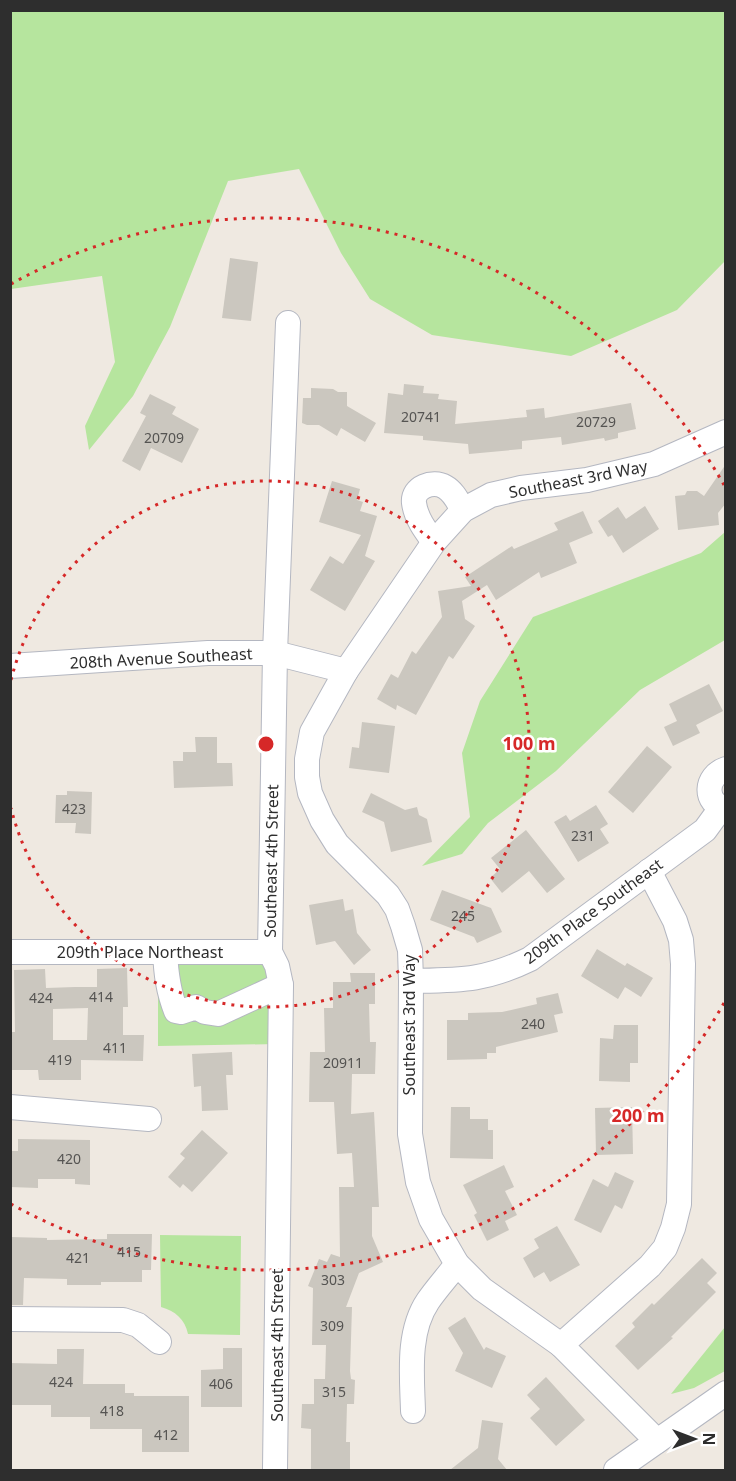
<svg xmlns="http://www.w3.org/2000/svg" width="736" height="1481" viewBox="0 0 736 1481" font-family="'Noto Sans',sans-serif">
  <rect width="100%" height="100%" fill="#efe9e1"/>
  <g fill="#b6e59e">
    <polygon points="10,11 725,11 725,261 677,310 571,356 432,335 370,299 341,253 299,169 228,181 170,327 133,396 89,450 85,426 115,362 102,276 11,289"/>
    <polygon points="725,532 725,640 640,690 556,771 488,823 462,854 422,866 470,817 462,753 480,701 533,617 701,553"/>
    <polygon points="264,958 272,970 277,1044 158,1046 158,964 245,963"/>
    <path d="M160 1235 241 1236 240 1335 188 1334C185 1319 175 1311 161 1307Z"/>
    <polygon points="725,1327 725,1371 694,1388 671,1394"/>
  </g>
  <g fill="#cbc7bf" fill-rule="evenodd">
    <polygon points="230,258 258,262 251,321 222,318"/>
    <polygon points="404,384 424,386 423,393 439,394 438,399 457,401 455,424 527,417 526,410 544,408 545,418 631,403 636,429 618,433 618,438 605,441 604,438 562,445 561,437 522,441 522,449 469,454 468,444 423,440 423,436 384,433 388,393 403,395"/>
    <polygon points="311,388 333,389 338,392 347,392 347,406 376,423 365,442 341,428 337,436 319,425 307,425 302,423 303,398 311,398"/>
    <polygon points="150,394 176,407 172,414 199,429 182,463 151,448 140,471 122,461 146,416 140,413"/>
    <polygon points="726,464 726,503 718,513 719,525 678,530 675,496 685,495 687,491 697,491 704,496"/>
    <polygon points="332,481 360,489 357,500 363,502 360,511 377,516 365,556 375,561 345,611 310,590 330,556 343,564 361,535 319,522"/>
    <polygon points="645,506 659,529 623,553 612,535 608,537 598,521 618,507 626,519"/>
    <polygon points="583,511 593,533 569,543 577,563 541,578 539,572 496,600 487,585 462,601 465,619 475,626 453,659 449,656 416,715 397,705 396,710 377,699 391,674 398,678 412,651 416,654 442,617 438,591 471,586 465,577 512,546 514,549 558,530 554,523"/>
    <polygon points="709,684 723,711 696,725 700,733 673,746 664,727 677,721 669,704"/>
    <polygon points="362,722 395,726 389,773 349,768 352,747 359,748"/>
    <polygon points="195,737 217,737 217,763 232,763 233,786 174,788 173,761 183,761 183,752 196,752"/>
    <polygon points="647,746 672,767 633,813 608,792"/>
    <polygon points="67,791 92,792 91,834 75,833 76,823 55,823 56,795 67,795"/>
    <polygon points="371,793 405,810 417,807 419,815 427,819 432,842 391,852 384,822 362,812"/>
    <polygon points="596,805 608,824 600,829 609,843 578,862 554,822 566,815 570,821"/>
    <polygon points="526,830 565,879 547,893 529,871 502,893 490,878 500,869 491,858"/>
    <polygon points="442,890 491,908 502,932 477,943 474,937 430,920"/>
    <polygon points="343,899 345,911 353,909 357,933 371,950 354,965 335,941 316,945 309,905"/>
    <polygon points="597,949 625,966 627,963 653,978 641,997 625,987 618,999 581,976"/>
    <path d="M127 968 128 1007H123V1035H144L143 1061 81 1060V1080H39L38 1070H10V1032H15L14 970 45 969 46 988 75 987H97V969ZM88 1008 87 1040H53V1009Z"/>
    <polygon points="350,973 375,973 375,1004 369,1004 370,1042 376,1042 375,1074 352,1074 351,1114 374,1112 379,1207 372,1207 372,1236 383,1262 359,1273 346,1307 352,1307 350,1371 351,1379 355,1380 354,1404 347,1404 346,1442 350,1442 350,1470 311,1470 311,1429 301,1428 302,1404 314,1404 314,1379 325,1379 326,1345 312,1345 313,1288 308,1286 319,1259 327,1262 331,1254 340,1257 339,1187 354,1187 352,1153 337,1154 334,1102 309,1102 310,1052 325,1052 324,1008 333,1008 333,982 351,982"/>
    <polygon points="558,993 563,1013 554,1015 558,1032 496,1047 496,1053 487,1053 487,1059 447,1060 447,1020 468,1020 468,1013 502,1012 537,1004 536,998"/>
    <polygon points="614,1025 638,1025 638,1063 630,1063 630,1082 599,1081 600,1038 613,1039"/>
    <polygon points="232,1052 233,1075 226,1075 228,1110 202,1111 201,1086 194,1087 192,1054"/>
    <polygon points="451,1107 470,1107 470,1119 488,1119 488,1130 493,1130 493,1159 450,1158"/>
    <polygon points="632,1107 633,1154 596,1155 595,1108"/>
    <polygon points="202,1130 228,1153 192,1192 183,1184 180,1188 168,1177 185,1158 180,1154"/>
    <polygon points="18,1139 90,1140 90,1185 75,1184 75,1179 38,1179 38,1188 10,1187 10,1151 18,1151"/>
    <polygon points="504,1165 514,1187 505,1191 517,1215 505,1221 509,1230 487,1241 474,1215 477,1213 463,1185"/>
    <polygon points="615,1172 634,1181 622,1209 615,1205 601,1233 574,1220 593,1179 608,1187"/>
    <polygon points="557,1226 580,1265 550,1282 544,1272 534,1278 523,1258 539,1248 534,1239"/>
    <polygon points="107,1234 152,1234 151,1270 142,1270 142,1282 101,1282 101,1285 67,1285 67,1279 24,1278 23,1305 10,1305 10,1237 47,1238 47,1240 107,1239"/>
    <polygon points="702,1258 717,1273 707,1283 716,1292 671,1337 673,1338 638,1370 615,1346 635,1327 632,1323 652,1303 654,1305"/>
    <polygon points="465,1317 484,1350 486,1347 506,1356 492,1388 455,1371 463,1353 448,1328"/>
    <polygon points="223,1348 242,1348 242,1407 201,1407 201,1370 223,1369"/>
    <polygon points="57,1349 84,1349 83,1384 125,1384 125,1393 134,1393 134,1396 189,1396 189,1452 142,1452 142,1429 90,1429 90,1417 51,1417 51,1405 10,1405 10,1363 57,1364"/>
    <polygon points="546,1377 585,1420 556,1446 530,1418 540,1409 527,1395"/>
    <polygon points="482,1420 503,1423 498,1459 507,1470 450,1470 478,1448"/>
  </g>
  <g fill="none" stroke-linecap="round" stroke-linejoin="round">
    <g stroke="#b4b7c1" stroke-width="26">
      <g id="minor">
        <path d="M434 542C425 530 416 518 414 503 412 487 433 480 445 487 454 492 458 502 463 510"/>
        <polyline points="10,666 208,653 275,653 346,671"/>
        <path d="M726 769C705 776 703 803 726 809"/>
        <polyline points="10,952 270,952"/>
        <path d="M165 952C166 973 168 991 176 1011L181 1012 196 1007 205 1012 218 1014 281 985"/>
        <path d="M411 981C460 980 485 981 530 959L705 830 721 808"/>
        <polyline points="10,1107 149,1119"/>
        <polyline points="10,1319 123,1320 138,1325 159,1342"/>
        <polyline points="561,1345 650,1266 665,1248 673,1228 679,1204 683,964 681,940 675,921 649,871"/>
        <path d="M413 1411C412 1375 407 1332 428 1301 437 1288 448 1276 457 1264"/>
        <polyline points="657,1441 561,1345 482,1289 457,1264 431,1219 418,1182 410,1134 411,981 410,950 403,926 397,909 388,895 337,844 322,820 310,793 307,777 307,759 312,732 346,671 434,542 463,510 491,495 521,488 587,480 654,464 726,432"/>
        <polyline points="275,1470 281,985 277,966 270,952 275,653 288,323"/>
        <polyline points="616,1470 726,1393"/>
      </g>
    </g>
    <use href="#minor" stroke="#fff" stroke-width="24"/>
  </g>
  <g fill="none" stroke="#d62828" stroke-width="3" stroke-dasharray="3 6">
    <path d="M11 680A263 263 0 1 1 11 808"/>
    <path d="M724 1003A526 526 0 0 1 11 1204M11 284A526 526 0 0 1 724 485"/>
  </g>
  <g text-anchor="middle" stroke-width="5" stroke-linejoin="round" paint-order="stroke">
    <g font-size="14" fill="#555452">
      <text x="421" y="422">20741</text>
      <text x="596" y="427">20729</text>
      <text x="164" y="443">20709</text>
      <text x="74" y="814">423</text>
      <text x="583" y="841">231</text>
      <text x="463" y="921">245</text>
      <text x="101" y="1002">414</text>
      <text x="41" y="1003">424</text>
      <text x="533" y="1029">240</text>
      <text x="115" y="1053">411</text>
      <text x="60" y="1065">419</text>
      <text x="343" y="1068">20911</text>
      <text x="69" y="1164">420</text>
      <text x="129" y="1257">415</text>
      <text x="78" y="1263">421</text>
      <text x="333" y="1285">303</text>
      <text x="332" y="1331">309</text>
      <text x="61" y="1387">424</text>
      <text x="221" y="1389">406</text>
      <text x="334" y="1397">315</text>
      <text x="112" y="1416">418</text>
      <text x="166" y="1440">412</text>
    </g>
    <g font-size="16" fill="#2e2e2e" stroke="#fff">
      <text transform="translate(578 479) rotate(-11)" y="6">Southeast 3rd Way</text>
      <text transform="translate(161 658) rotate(-3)" y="6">208th Avenue Southeast</text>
      <text transform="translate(271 861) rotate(-89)" y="6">Southeast 4th Street</text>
      <text transform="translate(593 911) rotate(-36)" y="6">209th Place Southeast</text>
      <text x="140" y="958">209th Place Northeast</text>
      <text transform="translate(409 1025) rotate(-90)" y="6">Southeast 3rd Way</text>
      <text transform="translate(277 1345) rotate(-90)" y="6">Southeast 4th Street</text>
    </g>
  </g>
  <circle cx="266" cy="744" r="9" fill="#d62828" stroke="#fff" stroke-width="3"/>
  <g font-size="18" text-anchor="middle" font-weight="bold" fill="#d62828" stroke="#fff" stroke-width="5" stroke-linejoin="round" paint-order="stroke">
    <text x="529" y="750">100 m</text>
    <text x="638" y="1122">200 m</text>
  </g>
  <rect width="736" height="1481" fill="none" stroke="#2e2e2e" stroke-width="24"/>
  <g transform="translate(694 1439) rotate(90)" stroke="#ffffff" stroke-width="4.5" paint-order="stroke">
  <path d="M0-4.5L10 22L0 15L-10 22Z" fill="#2e2e2e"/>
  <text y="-9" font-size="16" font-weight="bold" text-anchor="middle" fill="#2e2e2e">N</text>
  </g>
</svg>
